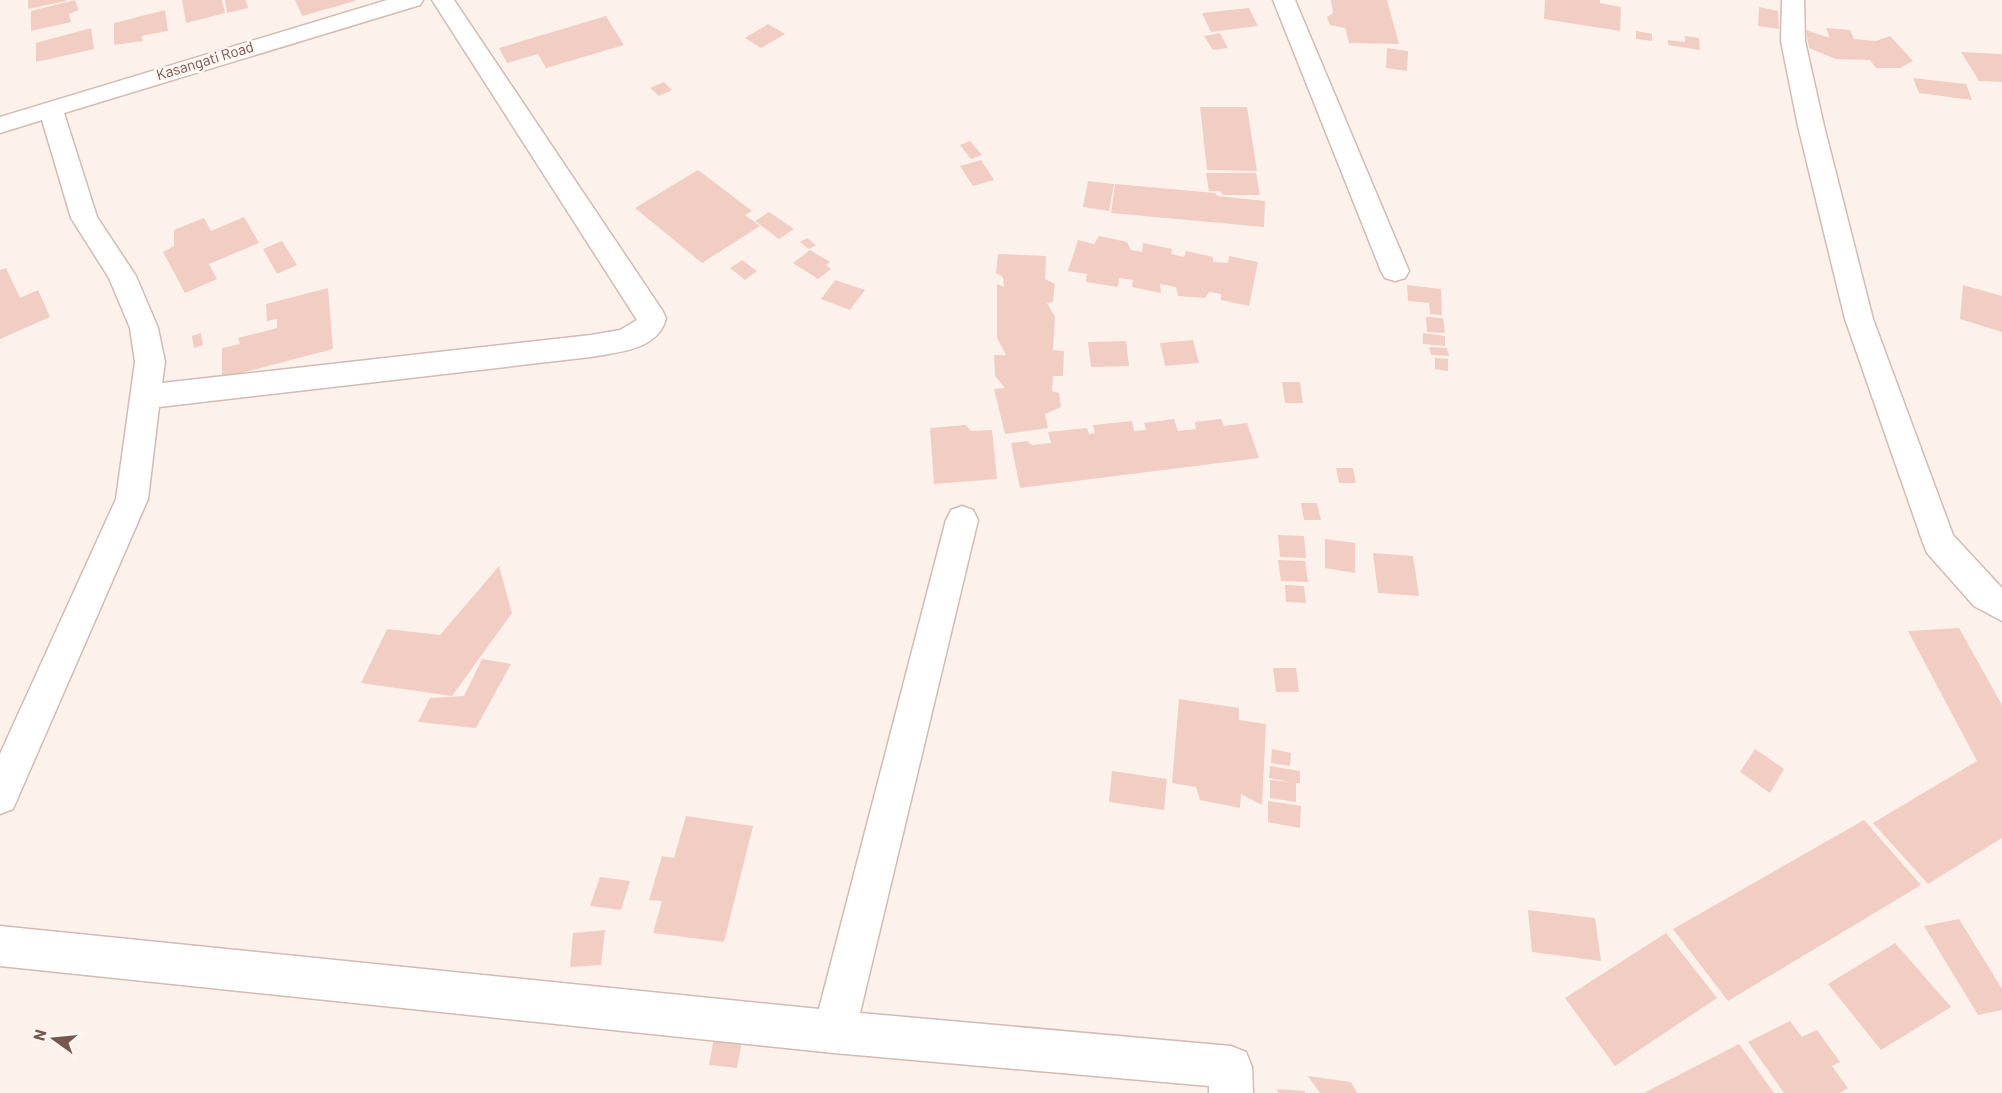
<svg xmlns="http://www.w3.org/2000/svg" width="2002" height="1093" viewBox="0 0 2002 1093" font-family="Barlow,sans-serif">
  <rect width="100%" height="100%" fill="#fcf2eb"/>
  <g fill="#f1cdc3">
    <polygon points="28,0 66,0 66,1 28,9"/>
    <polygon points="75,0 79,10 69,14 71,22 31,31 31,11"/>
    <polygon points="182,0 222,0 225,13 186,23"/>
    <polygon points="225,0 246,0 248,8 227,13"/>
    <polygon points="295,0 355,0 355,1 302,16"/>
    <polygon points="1331,0 1387,0 1399,44 1349,43 1345,28 1330,25 1327,17 1333,13"/>
    <polygon points="1545,0 1600,0 1600,3 1621,7 1620,31 1544,19"/>
    <polygon points="1759,7 1778,11 1779,29 1758,26"/>
    <polygon points="1249,8 1258,26 1211,32 1202,13"/>
    <polygon points="165,10 168,31 141,36 143,41 114,45 114,23"/>
    <polygon points="606,16 624,45 546,68 538,54 507,63 499,48"/>
    <polygon points="768,24 785,34 761,48 745,38"/>
    <polygon points="91,28 94,49 36,62 36,43"/>
    <polygon points="1826,28 1850,30 1854,39 1876,41 1890,36 1913,61 1900,68 1876,68 1870,60 1836,59 1809,48 1806,30 1830,38"/>
    <polygon points="1636,31 1652,34 1652,41 1636,39"/>
    <polygon points="1220,33 1228,48 1213,50 1204,36"/>
    <polygon points="1685,36 1699,38 1700,50 1668,45 1668,40 1685,42"/>
    <polygon points="1387,48 1408,51 1407,71 1386,68"/>
    <polygon points="1961,52 2002,54 2002,82 1979,81"/>
    <polygon points="1913,78 1966,84 1972,100 1919,93"/>
    <polygon points="664,82 672,90 659,96 650,88"/>
    <polygon points="1200,107 1247,107 1257,171 1207,170"/>
    <polygon points="970,141 982,155 971,159 960,145"/>
    <polygon points="981,160 994,180 973,186 960,166"/>
    <polygon points="698,170 752,211 745,215 760,226 702,263 635,208"/>
    <polygon points="1206,173 1256,173 1260,195 1223,195 1220,191 1209,191"/>
    <polygon points="1088,181 1114,184 1109,211 1083,207"/>
    <polygon points="1115,184 1215,193 1218,196 1265,201 1264,227 1111,213"/>
    <polygon points="769,212 794,229 779,239 755,221"/>
    <polygon points="244,217 259,243 209,264 217,279 185,293 163,252 174,246 174,230 204,218 211,231"/>
    <polygon points="1099,236 1127,242 1131,250 1142,252 1143,243 1172,249 1171,254 1184,257 1186,251 1213,257 1213,262 1228,263 1229,256 1258,262 1249,306 1221,300 1221,294 1209,292 1205,298 1178,296 1176,287 1160,284 1161,293 1132,287 1133,280 1119,278 1118,287 1086,282 1087,274 1068,271 1078,240 1094,244"/>
    <polygon points="807,238 816,245 809,249 800,242"/>
    <polygon points="282,241 297,265 277,274 263,249"/>
    <polygon points="810,250 830,262 826,265 831,269 818,279 793,263"/>
    <polygon points="998,254 1046,256 1045,279 1055,284 1053,302 1047,303 1055,317 1053,350 1064,351 1063,376 1053,376 1052,391 1059,393 1061,407 1045,414 1048,428 1005,434 994,389 1005,388 995,376 994,355 1006,355 997,338 997,284 1004,287 1003,277 996,273"/>
    <polygon points="742,260 757,271 745,280 730,268"/>
    <polygon points="6,268 20,298 38,290 50,317 0,339 0,270"/>
    <polygon points="835,280 865,290 850,310 821,299"/>
    <polygon points="1407,285 1441,289 1442,315 1430,314 1429,303 1408,301"/>
    <polygon points="1963,285 2002,296 2002,332 1960,319"/>
    <polygon points="328,288 333,349 222,378 222,348 240,344 238,338 277,328 277,319 267,321 266,304"/>
    <polygon points="1426,317 1443,318 1445,333 1427,332"/>
    <polygon points="201,333 203,345 194,348 192,336"/>
    <polygon points="1423,333 1445,336 1445,346 1423,344"/>
    <polygon points="1193,340 1199,363 1165,366 1160,343"/>
    <polygon points="1126,341 1129,366 1091,367 1088,342"/>
    <polygon points="1429,347 1447,348 1449,356 1431,355"/>
    <polygon points="1435,358 1448,359 1448,371 1435,369"/>
    <polygon points="1282,382 1300,382 1303,403 1285,403"/>
    <polygon points="1174,419 1178,431 1196,429 1195,422 1221,419 1224,426 1247,423 1259,458 1020,488 1011,443 1027,441 1032,445 1051,443 1048,432 1087,428 1089,434 1095,433 1093,425 1132,421 1134,431 1146,430 1144,423"/>
    <polygon points="966,425 971,431 992,430 997,479 934,484 930,428"/>
    <polygon points="1336,468 1353,468 1356,483 1339,483"/>
    <polygon points="1301,503 1317,503 1321,520 1304,520"/>
    <polygon points="1278,535 1304,536 1306,558 1280,557"/>
    <polygon points="1325,539 1355,543 1355,573 1325,568"/>
    <polygon points="1373,553 1413,556 1419,596 1378,593"/>
    <polygon points="1278,560 1305,561 1308,582 1281,581"/>
    <polygon points="499,566 512,613 452,696 361,683 387,629 440,635"/>
    <polygon points="1285,585 1304,586 1306,603 1286,602"/>
    <polygon points="1959,628 2002,705 2002,838 1928,884 1873,823 1977,761 1908,631"/>
    <polygon points="482,659 511,664 476,728 418,722 430,698 464,696"/>
    <polygon points="1273,668 1296,668 1299,692 1276,692"/>
    <polygon points="1179,699 1239,708 1239,720 1266,724 1262,805 1241,794 1240,808 1200,800 1196,787 1172,783"/>
    <polygon points="1272,749 1291,753 1290,766 1271,763"/>
    <polygon points="1755,749 1784,769 1770,793 1740,772"/>
    <polygon points="1270,766 1300,771 1300,783 1296,783 1296,802 1270,798 1270,780 1291,782 1269,778"/>
    <polygon points="1112,771 1167,779 1164,810 1109,802"/>
    <polygon points="1268,801 1301,806 1300,828 1268,822"/>
    <polygon points="686,816 753,826 724,942 653,933 662,901 649,900 662,856 674,858"/>
    <polygon points="1864,820 1921,885 1728,1001 1673,929"/>
    <polygon points="600,877 630,881 621,910 590,906"/>
    <polygon points="1528,910 1595,918 1601,961 1532,952"/>
    <polygon points="1959,919 2002,989 2002,1010 1978,1015 1924,926"/>
    <polygon points="605,930 601,965 570,967 573,933"/>
    <polygon points="1666,933 1717,998 1615,1066 1565,998"/>
    <polygon points="1895,943 1951,1007 1881,1050 1828,984"/>
    <polygon points="1790,1021 1802,1037 1817,1030 1840,1062 1832,1066 1848,1088 1840,1093 1784,1093 1748,1042"/>
    <polygon points="715,1033 743,1036 737,1068 709,1065"/>
    <polygon points="1739,1044 1774,1093 1644,1093"/>
    <polygon points="1308,1076 1351,1082 1357,1093 1320,1093"/>
    <polygon points="1277,1089 1305,1091 1305,1093 1278,1093"/>
  </g>
  <g fill="none" stroke-linecap="round" stroke-linejoin="round">
    <g stroke="#d2bbb2" stroke-width="3">
      <g id="minor">
        <path d="M387 0H423L420 5 64 113 97 217 136 276 158 328 165 362 162 383 591 335 620 330 637 320 432 0H454L662 310 666 318C659 350 618 352 591 357L159 407 148 499 13 809 0 814V754L116 499 135 362 130 328 109 278 71 218 42 120 0 133V117Z"/>
        <polygon points="1273,0 1295,0 1409,271 1405,278 1395,281 1385,278 1381,271"/>
        <polygon points="1782,0 1804,0 1805,41 1824,126 1873,319 1953,535 2002,588 2002,621 1974,606 1927,553 1923,543 1845,319 1798,126 1781,41"/>
        <polygon points="962,506 973,510 978,520 860,1013 1231,1046 1246,1052 1252,1067 1253,1093 1209,1093 1209,1086 834,1053 0,966 0,926 819,1009 946,520 951,510"/>
      </g>
    </g>
    <use href="#minor" fill="#fff" fill-rule="evenodd"/>
  </g>
  <g text-anchor="middle" stroke-width="5" stroke-linejoin="round" paint-order="stroke">
    <g font-size="15" fill="#78554e" stroke="#fff7f2">
      <text transform="translate(205 61) rotate(-17)" y="5">Kasangati Road</text>
    </g>
  </g>
  <g transform="translate(54 1039) rotate(285)" stroke="#fff7f2" stroke-width="4.5" paint-order="stroke">
  <path d="M0-4.5L10 22L0 15L-10 22Z" fill="#78554e"/>
  <text y="-9" font-size="16" font-weight="bold" text-anchor="middle" fill="#78554e">N</text>
  </g>
</svg>
